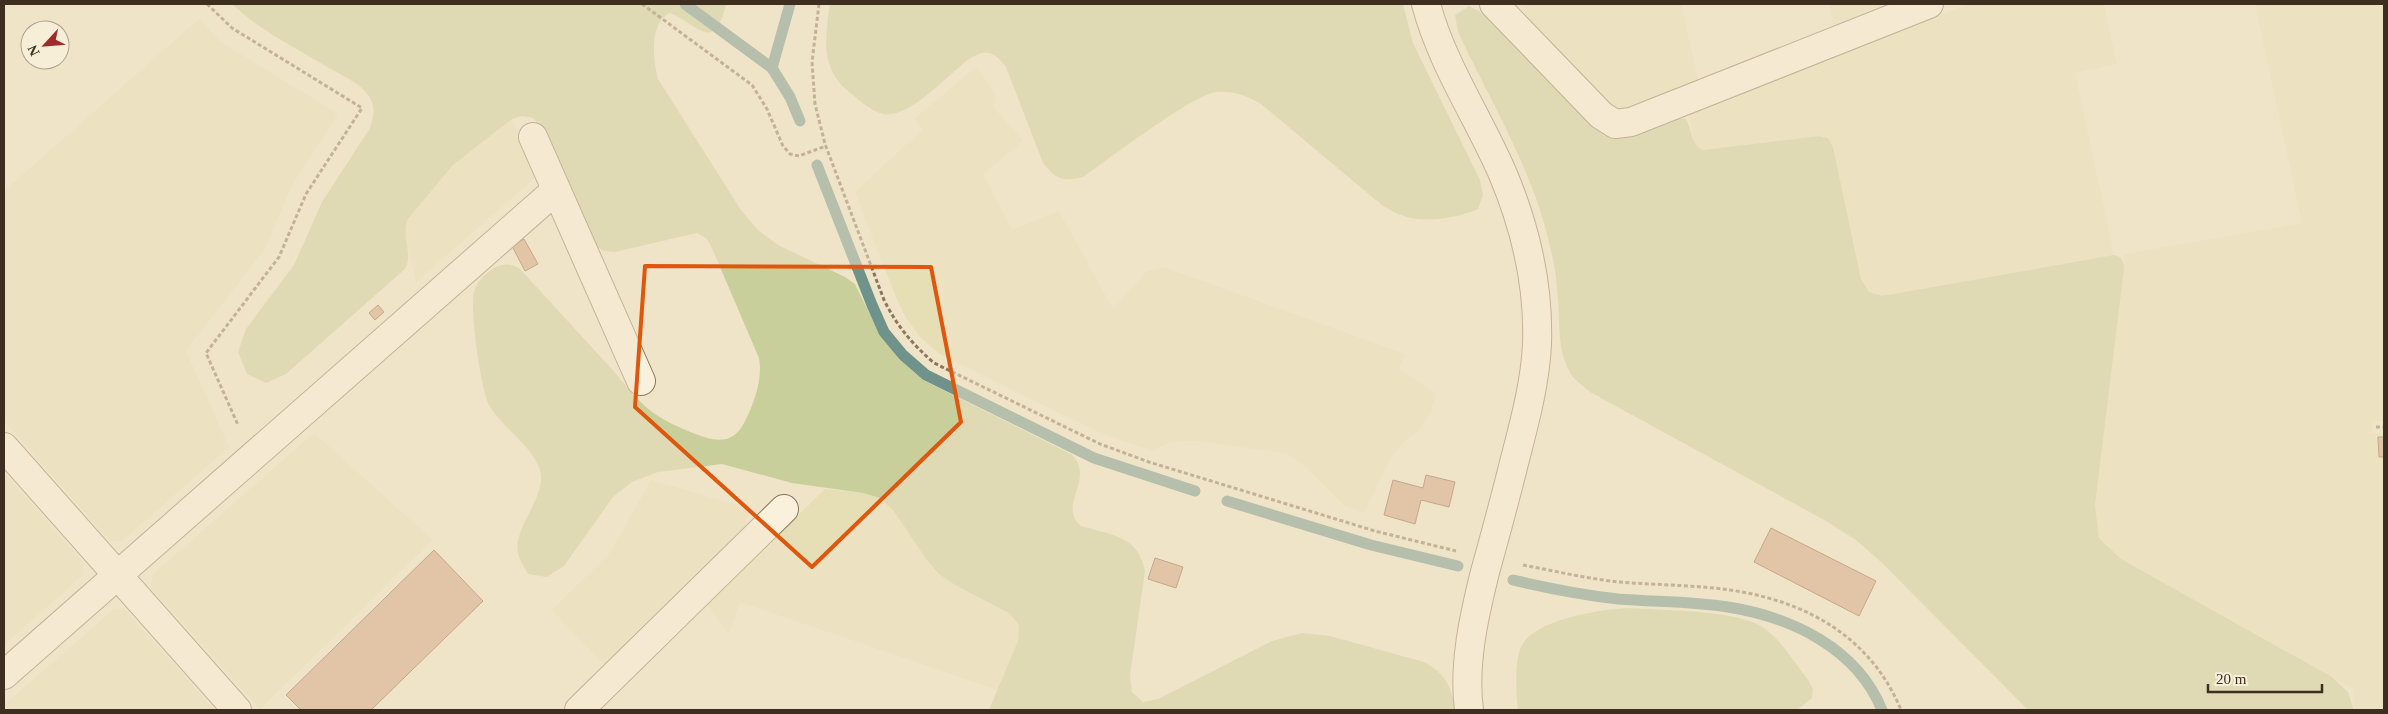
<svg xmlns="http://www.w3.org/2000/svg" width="2388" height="714" viewBox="0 0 2388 714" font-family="'Times New Roman',serif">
  <rect width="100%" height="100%" fill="#f0e4c8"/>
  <g fill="#e6deb5">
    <polygon points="1523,4 1681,4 1698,80 1627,108 1618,109 1610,104 1525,16"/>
    <polygon points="1829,4 1890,4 1834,26"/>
    <polygon points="1968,4 2104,4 2117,64 2075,73 2114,255 1882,296 1869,292 1861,279 1833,147 1828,138 1819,136 1703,150 1697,147 1694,141 1689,114"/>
    <polygon points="2255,4 2384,4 2384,421 2373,421 2371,433 2384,433 2384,710 2355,710 2353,689 2121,559 2099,538 2095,505 2125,254 2302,223"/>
    <polygon points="199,19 221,42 338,114 292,185 265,248 186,351 229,447 122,541 110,541 4,421 4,191"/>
    <polygon points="976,67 996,94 993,107 1023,141 983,174 1012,230 1059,211 1113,309 1147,271 1164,267 1405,354 1399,369 1436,394 1430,413 1419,430 1404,442 1389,460 1364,513 1345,506 1308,469 1286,453 1196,441 1180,441 1166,444 1152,451 1104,434 1057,412 940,354 921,338 906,318 895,295 855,192 923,129 914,119"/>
    <polygon points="512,119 537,176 416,282 405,237 404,228 408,219 453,165"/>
    <polygon points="314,433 433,540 260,709 151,588 152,575"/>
    <polygon points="4,473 84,563 83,575 4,645"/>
    <polygon points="651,480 748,508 745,527 605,665 552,610 610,553"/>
    <polygon points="825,489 863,493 880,498 893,510 926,559 939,574 955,585 1009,612 1019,625 1018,641 998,690 740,602 729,634 707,604"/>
    <polygon points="114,609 125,610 215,710 4,710 4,705"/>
  </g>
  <g fill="#c9cf9b">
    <path d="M232 4H726C714 56 697 23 670 13 649 22 653 61 658 79L741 210 758 230 778 245 845 277 855 284 880 335 899 359 923 380 1071 454C1097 479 1056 505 1081 526 1111 535 1138 535 1145 571L1130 676 1132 692 1143 702 1158 699 1272 641 1302 633 1330 636 1424 662C1445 673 1452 687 1455 710H989L1018 641 1019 625 1009 613 955 585 939 574 926 559 893 510 880 498 863 493 792 483 722 464 658 472 632 482 613 497 564 566 547 577 528 574C525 568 521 563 519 557 509 531 548 497 540 470 531 444 503 429 489 405 481 390 468 303 475 289 477 284 482 277 486 274 498 264 507 261 520 269 550 302 580 334 610 367 625 384 639 404 658 416 667 422 678 427 688 431 710 440 731 448 744 423 754 404 763 379 759 358L711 246 706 238 697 233 615 252 605 251 596 247 541 127 533 118 522 116 512 119 453 165 408 219C400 236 414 253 405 269L286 374 266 383 247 374 238 352 246 329 294 265 322 202 370 128C373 118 376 109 370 98 362 83 338 74 324 65 292 46 258 29 232 4Z"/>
    <path d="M830 4H1403L1413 43 1480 180 1483 195 1478 209C1458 218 1422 224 1401 215 1395 213 1389 209 1383 206L1261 104C1246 96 1235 91 1217 92 1193 94 1108 160 1083 177 1062 182 1056 179 1043 163L1006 67C1000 59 993 51 982 53 971 56 964 63 956 70 939 84 903 122 880 113 868 109 858 99 848 91 820 69 825 36 830 4Z"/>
    <path d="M1469 6 1483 13 1592 126 1611 138 1634 136 1679 118 1686 119C1692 130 1691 145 1703 150L1819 136 1828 138 1833 147 1861 279 1869 292 1882 296 2114 255C2122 257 2123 260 2124 268L2095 505 2099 538 2121 559 2332 677 2348 692 2354 710H2028L1882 563 1856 540 1826 521 1590 392C1585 387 1577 382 1573 377 1557 354 1560 326 1558 300 1557 284 1555 266 1551 251 1535 173 1491 103 1458 32L1455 15Z"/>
    <path d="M1629 608C1661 610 1740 610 1764 628 1782 641 1795 663 1808 680L1813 689 1812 698 1797 710H1518C1516 694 1514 659 1522 645 1536 619 1602 609 1629 608Z"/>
  </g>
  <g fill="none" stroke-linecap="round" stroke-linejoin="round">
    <g stroke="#6f938a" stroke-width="11">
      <polyline points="685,4 772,68 790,97 800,121"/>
      <polyline points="772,68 790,4"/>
      <polyline points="817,165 872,305 884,332 903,355 926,375 1094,458 1195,491"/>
      <polyline points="1227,501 1371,545 1458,566"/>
      <path d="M1513 580C1547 588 1583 595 1618 599 1654 602 1692 601 1728 607 1791 617 1857 648 1882 710"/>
    </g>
  </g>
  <g fill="#cf9f7d" stroke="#8d5f41">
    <polygon points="524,239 538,264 525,271 512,246"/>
    <polygon points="378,305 384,312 375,320 369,313"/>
    <polygon points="2378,437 2384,437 2384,457 2379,457"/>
    <polygon points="1426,475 1455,482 1449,507 1421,500 1415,524 1384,515 1393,480 1423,488"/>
    <polygon points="1771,528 1876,581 1859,616 1754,562"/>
    <polygon points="434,550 483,601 371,710 301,710 286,695"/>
    <polygon points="1155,558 1183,567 1176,588 1148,579"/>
  </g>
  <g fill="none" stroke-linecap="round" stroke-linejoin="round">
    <g stroke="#8d765c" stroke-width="30">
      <g id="minor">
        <path d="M1426 4C1442 64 1477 115 1502 172 1525 226 1539 285 1537 344 1535 385 1524 424 1514 463 1505 499 1495 536 1485 572 1474 616 1463 665 1469 710"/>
        <polyline points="1494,4 1601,115 1615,124 1631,122 1929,4"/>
        <polyline points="533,137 641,381"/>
        <polyline points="4,447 237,710"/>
        <polyline points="4,675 556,190"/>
        <polyline points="579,710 784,509"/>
      </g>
    </g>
    <g stroke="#8d765c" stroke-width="3" stroke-dasharray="4 2.5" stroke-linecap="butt">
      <polyline points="207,4 232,28 362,108 306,194 279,257 206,353 238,425"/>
      <polyline points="642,4 752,85 767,109 783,146 790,154 799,156 826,146"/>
      <path d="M819 4 812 62 815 104 825 144 884 300C897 326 912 344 934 363L1100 444 1149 462 1375 531 1456 551"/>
      <polyline points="2376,427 2384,427"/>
      <path d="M1523 565C1555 571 1588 579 1620 582 1656 585 1694 585 1730 590 1806 601 1871 637 1901 710"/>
    </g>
    <use href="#minor" stroke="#faf1dc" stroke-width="28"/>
  </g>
  <path d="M0 0H2388V714H0ZM645 266 931 267 961 422 812 567 635 407Z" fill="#f0e4c8" fill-opacity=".55" fill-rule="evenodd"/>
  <path fill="none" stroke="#df570d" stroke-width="4" stroke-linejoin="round" d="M645 266 931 267 961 422 812 567 635 407Z"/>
  <rect width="2388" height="714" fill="none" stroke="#3d2e20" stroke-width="10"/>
  <g transform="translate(45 45) rotate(244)"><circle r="24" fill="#f7eed8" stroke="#ada18e"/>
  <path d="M0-4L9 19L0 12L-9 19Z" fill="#9e2a2b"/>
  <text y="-8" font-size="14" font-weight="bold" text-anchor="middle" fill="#3d2e20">N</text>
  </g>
  <path d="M2208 684v8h114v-8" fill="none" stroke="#3d2e20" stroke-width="2.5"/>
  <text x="2216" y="684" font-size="15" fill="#3d2e20" stroke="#f7eed8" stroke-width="4" paint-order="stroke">20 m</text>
</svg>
